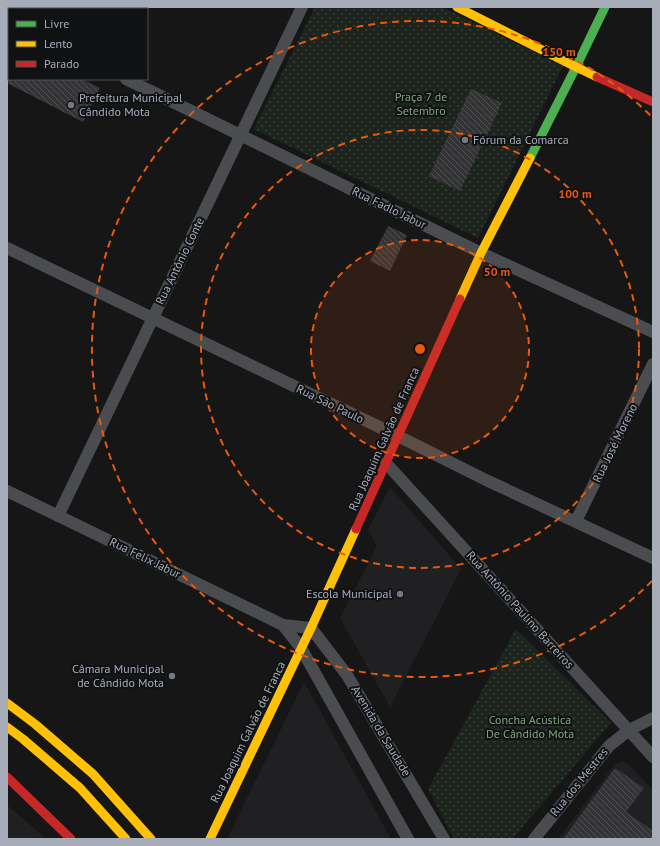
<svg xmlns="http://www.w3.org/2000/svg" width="660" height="846" viewBox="0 0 660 846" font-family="'PT Sans',sans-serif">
  <defs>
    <pattern id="park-dots" width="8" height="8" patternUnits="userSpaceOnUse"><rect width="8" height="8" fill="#1c241d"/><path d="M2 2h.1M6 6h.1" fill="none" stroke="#3a413c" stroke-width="1.8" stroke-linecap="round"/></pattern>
    <pattern id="building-back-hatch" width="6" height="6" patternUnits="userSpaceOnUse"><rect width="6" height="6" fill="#343436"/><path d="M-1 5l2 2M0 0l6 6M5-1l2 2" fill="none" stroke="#4e4f51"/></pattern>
  </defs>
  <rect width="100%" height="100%" fill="#161617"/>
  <g fill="#202023">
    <polygon points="390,487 461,569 390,707 340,618 377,546 368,530"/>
    <polygon points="304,682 391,839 227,839"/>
    <polygon points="623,761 630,766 653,790 653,839 558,839 615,764"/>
    <polygon points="7,805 46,839 7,839"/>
  </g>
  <g fill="url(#park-dots)">
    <polygon points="315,7 442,7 563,66 478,238 254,129"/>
    <polygon points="516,629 611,723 512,839 454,839 428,789"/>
  </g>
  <g fill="url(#building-back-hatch)">
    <polygon points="9,66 9,79 82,79 100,88 83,122 7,83 7,70"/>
    <polygon points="471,89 502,103 460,191 429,176"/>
    <polygon points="388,226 407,235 390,271 370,261"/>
    <polygon points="615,768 644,788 626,812 653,831 653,839 563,839"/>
  </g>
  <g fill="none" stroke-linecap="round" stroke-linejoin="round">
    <g stroke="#4a4c50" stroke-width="12">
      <polyline points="126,79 481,253 653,332"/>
      <polyline points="7,248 398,436 486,480 653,558"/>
      <polyline points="386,463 653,757"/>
      <polyline points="7,491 283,625 311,628 347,675 444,839"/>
      <polyline points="58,516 302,7"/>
      <polyline points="576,521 653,364"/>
      <polyline points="283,625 301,648 408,839"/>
      <polyline points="534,839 609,746 629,730 653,718"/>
    </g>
    <g stroke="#4caf50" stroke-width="9">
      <polyline points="7,22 9,18"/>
      <polyline points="530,158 576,67 605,7"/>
    </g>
    <g stroke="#ffc107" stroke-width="9">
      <polyline points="457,7 576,67 597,77"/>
      <polyline points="460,299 481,253 530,158"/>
      <polyline points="7,703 35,724 93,774 151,839"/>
      <polyline points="7,727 23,739 80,788 126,839"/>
      <polyline points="210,839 311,628 356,529"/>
    </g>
    <g stroke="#c62828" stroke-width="9">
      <polyline points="597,77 653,102"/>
      <polyline points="356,529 460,299"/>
      <polyline points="7,777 71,839"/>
    </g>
  </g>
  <circle cx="420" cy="349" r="109" fill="#e8590c" fill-opacity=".12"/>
  <g fill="none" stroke="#e8590c" stroke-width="2" stroke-dasharray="7 5">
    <circle cx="420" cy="349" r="109"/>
    <circle cx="420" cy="349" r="219"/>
    <path d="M652 581A328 328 0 1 1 652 117"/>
  </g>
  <g fill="#747880" stroke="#101113" stroke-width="1.5">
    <circle cx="71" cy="105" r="4"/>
    <circle cx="465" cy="140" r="4"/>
    <circle cx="400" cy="594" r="4"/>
    <circle cx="172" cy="676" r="4"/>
  </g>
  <g text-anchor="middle" stroke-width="4" stroke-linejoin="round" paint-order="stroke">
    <g font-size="12" fill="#7ca67c" stroke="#101113">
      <text x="421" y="101">Praça 7 de<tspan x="421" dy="14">Setembro</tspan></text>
      <text x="530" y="724">Concha Acústica<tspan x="530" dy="14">De Cândido Mota</tspan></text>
    </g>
    <g font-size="12" fill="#a6adb9" stroke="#101113" text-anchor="start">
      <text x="79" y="102">Prefeitura Municipal<tspan x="79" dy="14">Cândido Mota</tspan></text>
      <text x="473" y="144">Fórum da Comarca</text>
      <text x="392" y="598" text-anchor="end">Escola Municipal</text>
      <text x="164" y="673" text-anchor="end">Câmara Municipal<tspan x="164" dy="14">de Cândido Mota</tspan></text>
    </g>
    <g font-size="12" fill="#a6adb9" stroke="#101113">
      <text transform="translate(389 208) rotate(26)" y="4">Rua Fadlo Jabur</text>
      <text transform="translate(180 261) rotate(-64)" y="4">Rua Antônio Conte</text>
      <text transform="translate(330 404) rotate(26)" y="4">Rua São Paulo</text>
      <text transform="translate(384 439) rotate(-66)" y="4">Rua Joaquim Galvão de Franca</text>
      <text transform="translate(615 443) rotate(-64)" y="4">Rua José Moreno</text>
      <text transform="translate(145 558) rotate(26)" y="4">Rua Felix Jabur</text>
      <text transform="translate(520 610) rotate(48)" y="4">Rua Antônio Paulino Barreiros</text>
      <text transform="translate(381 731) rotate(59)" y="4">Avenida da Saudade</text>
      <text transform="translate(248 732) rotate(-64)" y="4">Rua Joaquim Galvão de Franca</text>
      <text transform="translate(579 782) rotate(-51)" y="4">Rua dos Mestres</text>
    </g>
  </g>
  <circle cx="420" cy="349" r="6" fill="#e8590c" stroke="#101113" stroke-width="2"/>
  <g font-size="12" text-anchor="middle" font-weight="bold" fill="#e8590c" stroke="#101113" stroke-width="4" stroke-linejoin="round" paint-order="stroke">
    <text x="559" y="56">150 m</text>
    <text x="575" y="198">100 m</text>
    <text x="497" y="276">50 m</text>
  </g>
  <rect width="660" height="846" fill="none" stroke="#a6adb9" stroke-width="16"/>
  <rect x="8" y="8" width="140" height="72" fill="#101113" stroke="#4c4f55"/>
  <rect x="16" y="21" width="20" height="6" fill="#4caf50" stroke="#4c4f55"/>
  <text x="44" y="28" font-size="12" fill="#a6adb9">Livre</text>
  <rect x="16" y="41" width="20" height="6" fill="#ffc107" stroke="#4c4f55"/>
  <text x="44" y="48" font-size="12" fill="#a6adb9">Lento</text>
  <rect x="16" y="61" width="20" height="6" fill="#c62828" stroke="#4c4f55"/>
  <text x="44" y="68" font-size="12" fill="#a6adb9">Parado</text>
</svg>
